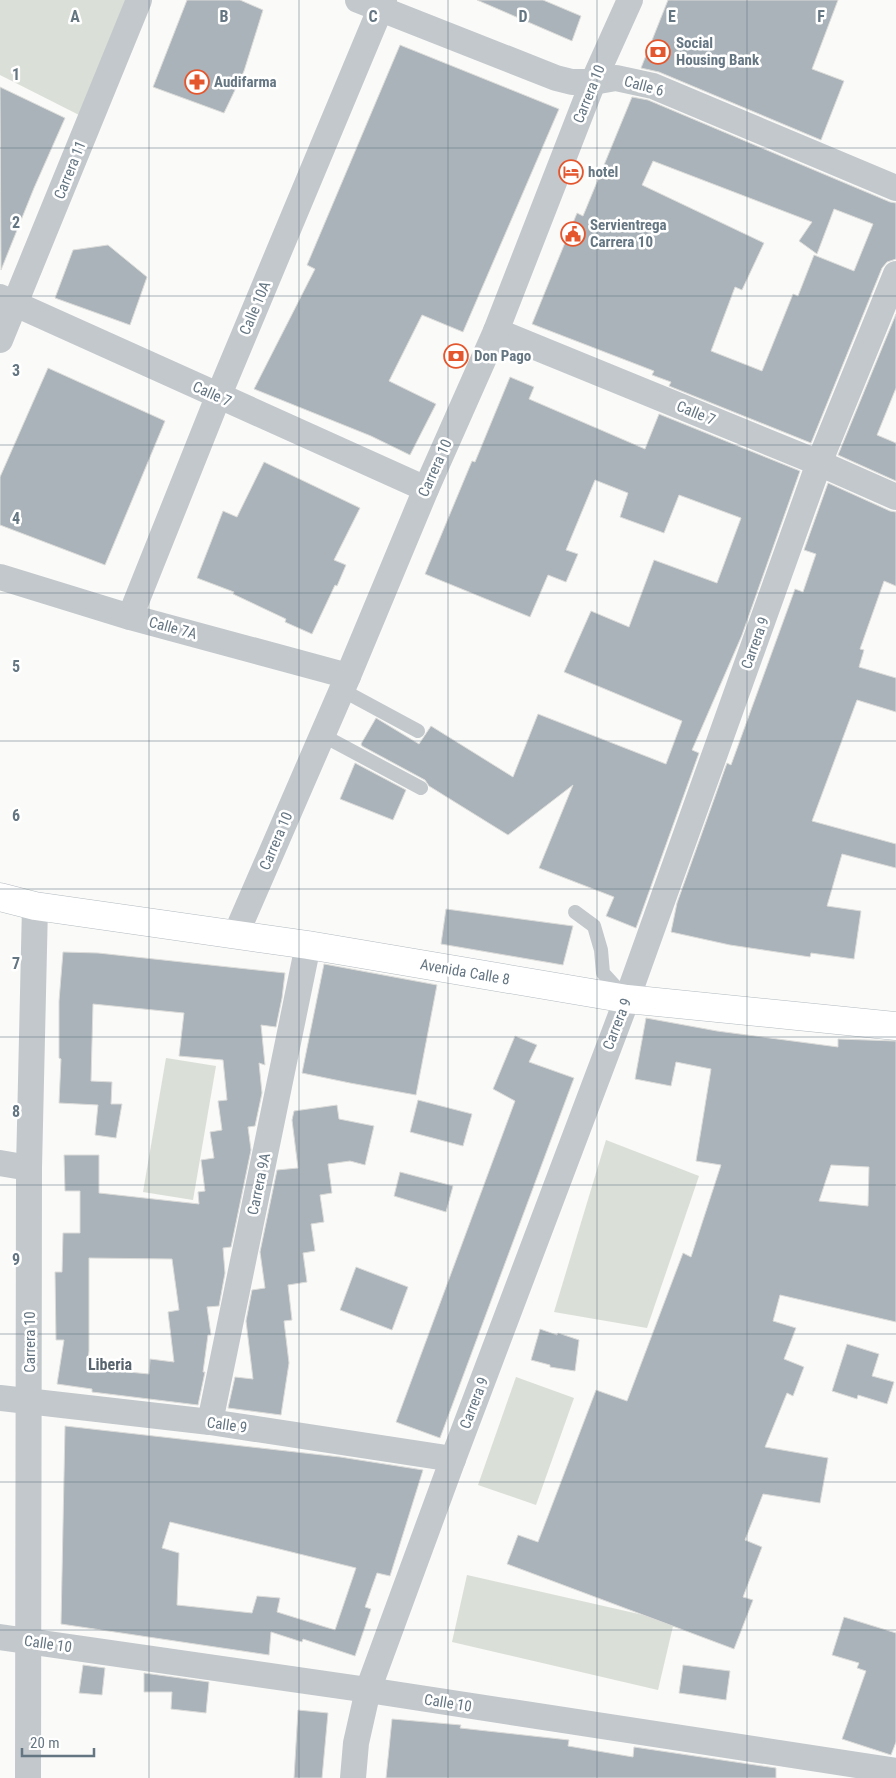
<svg xmlns="http://www.w3.org/2000/svg" width="896" height="1778" viewBox="0 0 896 1778" font-family="'Roboto Condensed',sans-serif">
  <rect width="100%" height="100%" fill="#fafaf8"/>
  <g fill="#dadfd7">
    <polygon points="0,0 134,0 85,118 0,75"/>
    <polygon points="166,1058 216,1066 193,1200 143,1192"/>
    <polygon points="606,1140 699,1176 647,1328 554,1312"/>
    <polygon points="516,1377 574,1398 536,1505 478,1485"/>
    <polygon points="467,1575 674,1622 658,1690 452,1642"/>
  </g>
  <g fill="#aab3b9" stroke="#dcdcda" fill-rule="evenodd">
    <polygon points="187,0 240,0 263,10 244,71 224,113 153,87"/>
    <polygon points="477,0 543,0 581,16 572,41"/>
    <polygon points="668,0 838,0 812,69 844,81 821,140 659,72 641,68"/>
    <polygon points="400,45 559,109 463,332 422,315 389,381 436,404 410,455 371,436 254,389 315,269 307,265"/>
    <polygon points="0,87 65,118 34,188 1,270"/>
    <path d="M632 97 648 100 890 202 896 203V259L887 262 882 268 811 443 669 386 671 382 652 375 654 371 532 324 577 213 583 216ZM653 161 812 222 799 241 817 254 834 209 873 224 854 271 814 255 798 296 793 294 762 371 711 351 735 287 742 290 764 243 642 185Z"/>
    <polygon points="108,245 147,277 130,325 55,298 73,250"/>
    <polygon points="896,314 896,388 877,435 896,443 896,481 838,455"/>
    <polygon points="48,368 165,421 105,565 0,525 0,477"/>
    <polygon points="510,377 534,387 529,399 645,449 659,414 800,471 742,635 692,750 699,753 636,928 606,916 614,897 539,868 573,785 508,835 429,786 425,780 362,746 361,744 376,718 419,744 431,726 513,777 538,714 666,764 682,721 564,672 591,611 629,627 654,560 717,583 741,518 679,495 664,533 620,517 628,493 595,480 566,550 578,554 566,582 548,575 530,617 425,574 472,461 475,462"/>
    <polygon points="264,462 360,508 334,560 346,565 337,586 335,585 312,634 285,622 286,619 233,594 234,592 197,578 223,511 237,517"/>
    <polygon points="828,483 890,511 896,512 896,586 884,581 860,649 864,650 859,667 896,678 896,712 857,700 812,821 896,844 896,868 842,854 827,906 861,911 854,959 811,953 810,957 730,945 671,932 677,903 727,763 731,765 795,589 803,592 816,554 804,550"/>
    <polygon points="355,763 406,790 393,820 340,799"/>
    <polygon points="446,909 573,926 563,965 441,944"/>
    <path d="M63 952 98 953 285 973 282 998 276 1027 261 1025 265 1065 259 1063 262 1093 255 1126 248 1127 251 1150 231 1247 223 1248 225 1273 219 1306 207 1307 211 1335H208L203 1372H205L198 1405 92 1392V1389L57 1384 64 1340H56L55 1272H62L63 1233H80V1191H65L64 1155H99V1193L199 1204 198 1192 205 1191 201 1160 214 1158 210 1132 222 1130 218 1101 227 1100 223 1060 179 1056 184 1013 93 1004 91 1081 112 1082 111 1104H122L116 1138 95 1135 98 1105 59 1103 61 1059 59 1058V1001ZM89 1258 172 1259 179 1310 168 1312 174 1362 150 1359 149 1374 87 1368 89 1351Z"/>
    <polygon points="324,964 437,985 416,1095 350,1083 302,1073"/>
    <path d="M646 1018 717 1031 838 1047V1039L896 1041V1322L780 1295 773 1321 796 1328 784 1359 804 1367 793 1396 787 1393 765 1447 828 1458 820 1503 763 1494 745 1540 762 1547 743 1597 753 1600 734 1649 507 1564 518 1535 538 1542 596 1390 627 1401 683 1253 691 1257 721 1165 696 1161 711 1069 676 1062 671 1086 635 1079ZM831 1165 869 1167 868 1206 819 1201Z"/>
    <polygon points="515,1036 537,1045 529,1062 574,1078 440,1438 396,1422 515,1101 493,1089"/>
    <polygon points="418,1100 472,1114 463,1146 410,1132"/>
    <polygon points="337,1105 339,1119 374,1126 365,1165 350,1161 328,1164 332,1193 320,1195 324,1222 311,1224 315,1251 303,1253 307,1282 288,1285 292,1320 284,1321 289,1363 281,1415 228,1408 235,1377 253,1379 246,1321 252,1290 265,1288 260,1252 277,1170 298,1168 292,1120 294,1111"/>
    <polygon points="400,1172 453,1186 446,1212 394,1196"/>
    <polygon points="356,1267 408,1287 392,1330 340,1310"/>
    <polygon points="540,1329 557,1335 558,1333 579,1340 575,1371 550,1367 550,1365 531,1360"/>
    <polygon points="847,1344 879,1354 872,1376 894,1382 887,1404 858,1395 857,1399 832,1391"/>
    <path d="M65 1426 340 1457 423 1470 390 1576 377 1573 365 1607 371 1609 355 1656 303 1639 302 1642 271 1632 269 1655 61 1624ZM170 1522 356 1568 335 1630 277 1612 280 1598 257 1596 252 1613 177 1605 179 1553 162 1548Z"/>
    <polygon points="844,1617 896,1633 896,1742 891,1755 842,1739 866,1671 857,1668 859,1663 832,1655"/>
    <polygon points="83,1665 105,1668 102,1695 79,1693"/>
    <polygon points="683,1665 730,1671 726,1700 679,1693"/>
    <polygon points="144,1673 209,1682 206,1713 171,1709 172,1692 144,1692"/>
    <polygon points="298,1710 328,1713 322,1778 294,1778"/>
    <polygon points="392,1719 461,1725 460,1728 569,1740 568,1746 633,1757 634,1747 769,1767 776,1768 776,1778 386,1778"/>
  </g>
  <g fill="none" stroke-linecap="round" stroke-linejoin="round">
    <g stroke="#b3babf" stroke-width="29">
      <polyline id="secondary" points="0,897 35,906 308,945 627,999 896,1026"/>
    </g>
    <g stroke="#c3c8cc" stroke-width="14">
      <polyline points="342,690 418,731"/>
      <polyline points="322,735 421,788"/>
      <polyline points="575,912 594,926 601,950 603,973 623,995"/>
    </g>
    <g stroke="#c3c8cc" stroke-width="26">
      <polyline points="358,0 556,78 572,82 593,82 616,78 653,86 896,188"/>
      <polyline points="0,297 426,489"/>
      <polyline points="496,331 819,463 896,497"/>
      <polyline points="0,340 139,0"/>
      <polyline points="0,577 130,617 348,676"/>
      <polyline points="130,617 218,397 384,0"/>
      <polyline points="236,934 348,676 426,489 496,331 593,82 630,0"/>
      <polyline points="0,1163 29,1168"/>
      <polyline points="0,1398 210,1422 453,1459"/>
      <polyline points="210,1422 308,945"/>
      <polyline points="0,1637 368,1690 896,1771"/>
      <polyline points="28,1778 29,1168 35,906"/>
      <polyline points="353,1778 356,1743 368,1690 453,1459 627,999 819,463 896,274"/>
    </g>
    <use href="#secondary" stroke="#fff" stroke-width="28"/>
  </g>
  <path fill="none" stroke="#657683" stroke-width="1" stroke-opacity="0.55" d="M149 0V1778M299 0V1778M448 0V1778M597 0V1778M747 0V1778M0 148H896M0 296H896M0 445H896M0 593H896M0 741H896M0 889H896M0 1037H896M0 1185H896M0 1334H896M0 1482H896M0 1630H896"/>
  <defs>
    <g id="bank-ring" transform="scale(1.25)"><circle r="9.5" fill="#fff" stroke="#e4572e" stroke-width="1.5"/><path d="M-6-4H6V4H-6ZM0-2.3a2.3 2.3 0 1 0 0 4.6a2.3 2.3 0 1 0 0-4.6Z" fill="#e4572e"/></g>
    <g id="pharmacy-ring" transform="scale(1.25)"><circle r="9.5" fill="#fff" stroke="#e4572e" stroke-width="1.5"/><path d="M-2-6h4v4h4v4h-4v4h-4v-4h-4v-4h4Z" fill="#e4572e"/></g>
    <g id="hotel-ring" transform="scale(1.25)"><circle r="9.5" fill="#fff" stroke="#e4572e" stroke-width="1.5"/><path d="M-6-4.5h1.5V1H6V5H4.5V3h-9V5H-6ZM-4 0a1.8 1.8 0 1 1 3.6 0ZM.5 0V-2.5h3Q6-2.5 6 0Z" fill="#e4572e"/></g>
    <g id="civic-ring" transform="scale(1.25)"><circle r="9.5" fill="#fff" stroke="#e4572e" stroke-width="1.5"/><path d="M-.6-6.5H3V-4.5H.6V-3L4-1V1h2V6H-6V1h2V-1L-.6-3ZM-1.2 2.5V6h2.4V2.5Z" fill="#e4572e"/></g>
  </defs>
  <g fill-rule="evenodd">
    <use href="#bank-ring" x="658" y="52"/>
    <use href="#pharmacy-ring" x="197" y="82"/>
    <use href="#hotel-ring" x="571" y="172"/>
    <use href="#civic-ring" x="573" y="234"/>
    <use href="#bank-ring" x="456" y="356"/>
  </g>
  <g text-anchor="middle" stroke-width="5" stroke-linejoin="round" paint-order="stroke">
    <g font-size="15" font-weight="bold" fill="#657683" stroke="#fff" text-anchor="start">
      <text x="676" y="48">Social<tspan x="676" dy="17">Housing Bank</tspan></text>
      <text x="214" y="87">Audifarma</text>
      <text x="588" y="177">hotel</text>
      <text x="590" y="230">Servientrega<tspan x="590" dy="17">Carrera 10</tspan></text>
      <text x="474" y="361">Don Pago</text>
    </g>
    <g font-size="15" fill="#657683" stroke="#fff">
      <text transform="translate(644 86) rotate(15)" y="5">Calle 6</text>
      <text transform="translate(589 94) rotate(-68)" y="5">Carrera 10</text>
      <text transform="translate(70 170) rotate(-68)" y="5">Carrera 11</text>
      <text transform="translate(255 308) rotate(-67)" y="5">Calle 10A</text>
      <text transform="translate(212 394) rotate(24)" y="5">Calle 7</text>
      <text transform="translate(696 413) rotate(22)" y="5">Calle 7</text>
      <text transform="translate(435 468) rotate(-66)" y="5">Carrera 10</text>
      <text transform="translate(173 628) rotate(15)" y="5">Calle 7A</text>
      <text transform="translate(755 643) rotate(-70)" y="5">Carrera 9</text>
      <text transform="translate(276 841) rotate(-67)" y="5">Carrera 10</text>
      <text transform="translate(465 972) rotate(10)" y="5">Avenida Calle 8</text>
      <text transform="translate(617 1024) rotate(-69)" y="5">Carrera 9</text>
      <text transform="translate(259 1184) rotate(-78)" y="5">Carrera 9A</text>
      <text transform="translate(30 1342) rotate(-90)" y="5">Carrera 10</text>
      <text transform="translate(474 1403) rotate(-69)" y="5">Carrera 9</text>
      <text transform="translate(227 1425) rotate(8)" y="5">Calle 9</text>
      <text transform="translate(48 1644) rotate(8)" y="5">Calle 10</text>
      <text transform="translate(448 1703) rotate(9)" y="5">Calle 10</text>
    </g>
    <g font-size="16" font-weight="bold" fill="#57646e" stroke="#fff">
      <text x="110" y="1370">Liberia</text>
    </g>
  </g>
  <g font-size="16" text-anchor="middle" font-weight="bold" fill="#657683" stroke="#fff" stroke-width="5" stroke-linejoin="round" paint-order="stroke">
    <text x="75" y="22">A</text>
    <text x="224" y="22">B</text>
    <text x="373" y="22">C</text>
    <text x="523" y="22">D</text>
    <text x="672" y="22">E</text>
    <text x="821" y="22">F</text>
    <text x="16" y="80">1</text>
    <text x="16" y="228">2</text>
    <text x="16" y="376">3</text>
    <text x="16" y="524">4</text>
    <text x="16" y="672">5</text>
    <text x="16" y="821">6</text>
    <text x="16" y="969">7</text>
    <text x="16" y="1117">8</text>
    <text x="16" y="1265">9</text>
  </g>
  <path d="M22 1748v8h72v-8" fill="none" stroke="#657683" stroke-width="2.5"/>
  <text x="30" y="1748" font-size="15" fill="#657683" stroke="#ffffff" stroke-width="4" paint-order="stroke">20 m</text>
</svg>
